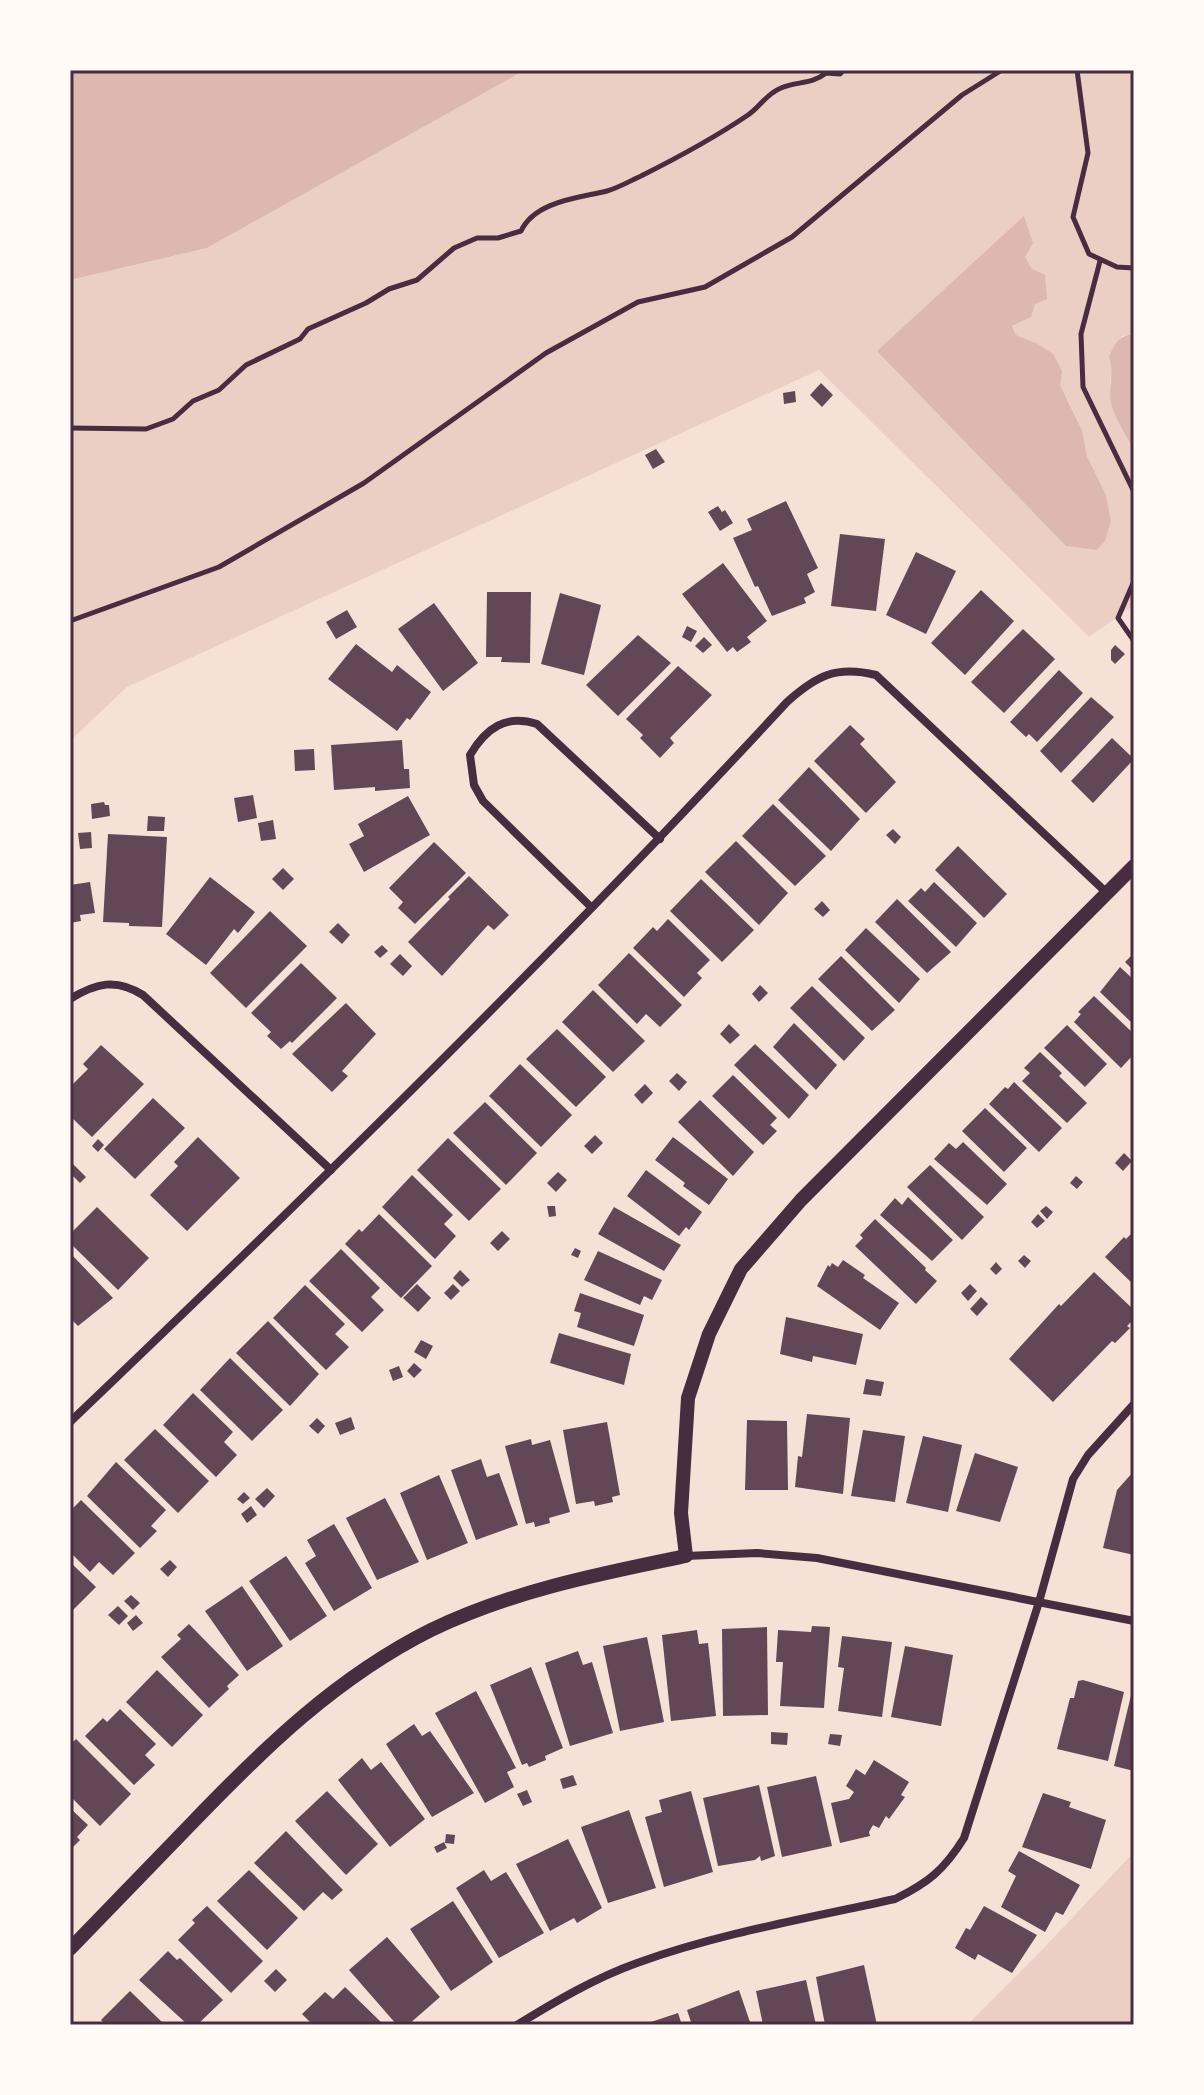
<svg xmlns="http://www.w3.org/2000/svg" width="1204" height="2095" viewBox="0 0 1204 2095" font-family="'Roboto Condensed',sans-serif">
  <rect width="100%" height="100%" fill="#f7e1d7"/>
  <g fill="#ebcfc5" fill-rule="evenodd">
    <path d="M525 70H1134V334L1122 336 1109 357 1114 371 1110 381 1112 406 1134 451V605L1089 637 819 370 127 687 70 741V280L207 248ZM1025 257 1032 269 1020 321 1012 326 1016 335 1036 343 1068 400 1082 430 1087 456 1106 495 1111 520 1105 541 877 351Z"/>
    <polygon points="1134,1852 1134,2025 967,2025 1040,1952"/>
  </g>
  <g fill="#dcb8b0">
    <polygon points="70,70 525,70 207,248 70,280"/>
    <polygon points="1024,216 1033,243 1025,257 1032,269 1045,275 1047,299 1035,304 1031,317 1012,326 1016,335 1036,343 1053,354 1062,371 1060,385 1082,430 1087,456 1106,495 1111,521 1105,541 1097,550 1066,546 877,351"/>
    <path d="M1134 334V451C1127 436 1115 419 1111 403 1108 385 1115 374 1109 357 1115 343 1118 336 1134 334Z"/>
  </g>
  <g fill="#644757">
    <polygon points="821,383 833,395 822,407 810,395"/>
    <polygon points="795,391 796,402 784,404 783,393"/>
    <polygon points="656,449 665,462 653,469 645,455"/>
    <polygon points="786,501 818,568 807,574 815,592 804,598 806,603 772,616 758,586 755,587 733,538 752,530 747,519"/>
    <polygon points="718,506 722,512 725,510 733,523 720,531 708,512"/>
    <polygon points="840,534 885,539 876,611 831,606"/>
    <polygon points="916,552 956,571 926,634 886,615"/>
    <polygon points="723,563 767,621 747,637 751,642 737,652 733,647 727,652 682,594"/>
    <polygon points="981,590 1014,621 965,675 931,643"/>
    <polygon points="487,592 531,592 530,663 501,662 502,657 486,657"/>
    <polygon points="560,593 601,605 584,675 541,664"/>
    <polygon points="434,603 478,663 443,691 398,629"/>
    <polygon points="347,610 357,627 336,639 326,622"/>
    <polygon points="687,626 697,631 691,642 682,637"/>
    <polygon points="1023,629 1055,659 1004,713 971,682"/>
    <polygon points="638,635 671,663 618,716 586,685"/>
    <polygon points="704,637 712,645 703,653 695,646"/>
    <polygon points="356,644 392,672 397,665 431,692 410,720 407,718 397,731 328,679"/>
    <polygon points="1115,645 1125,654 1115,664 1111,660 1111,650"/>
    <polygon points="678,666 712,695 670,738 674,743 660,758 640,738 643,735 626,719"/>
    <polygon points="1059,670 1083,693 1037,742 1029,734 1026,737 1010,722"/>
    <polygon points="1091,697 1114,717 1061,773 1040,751"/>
    <polygon points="850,725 865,739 860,744 896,782 866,813 814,761"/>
    <polygon points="1112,738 1134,759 1093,803 1071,781"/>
    <polygon points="402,740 404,769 409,769 410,788 375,791 375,787 334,790 331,745"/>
    <polygon points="314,749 315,770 295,771 294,750"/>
    <polygon points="809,767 860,819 831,851 778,800"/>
    <polygon points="253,795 257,818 238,822 234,798"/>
    <polygon points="408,796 430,835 364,872 349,844 364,836 358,824"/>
    <polygon points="104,802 105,805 109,805 110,816 92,819 91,804"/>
    <polygon points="773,804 826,856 795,886 742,836"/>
    <polygon points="148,816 165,817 164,831 147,831"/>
    <polygon points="273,820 276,839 261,841 258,823"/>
    <polygon points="893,829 901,837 895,844 886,835"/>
    <polygon points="91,832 92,848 80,849 78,833"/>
    <polygon points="108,834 167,837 162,927 129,926 129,923 103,922"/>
    <polygon points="736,841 788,893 759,925 705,872"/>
    <polygon points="434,842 466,873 415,924 398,908 403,902 389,888"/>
    <polygon points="958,846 1007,894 984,918 935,870"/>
    <polygon points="283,868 294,879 283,890 272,879"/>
    <polygon points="469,876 509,915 494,930 488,925 442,976 408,942 450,899 448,897"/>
    <polygon points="210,877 255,912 238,933 234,929 206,965 166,934"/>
    <polygon points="701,879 754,930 722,962 670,911"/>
    <polygon points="90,882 95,913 80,915 81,921 70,923 70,885"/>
    <polygon points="934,882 977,923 956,947 908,901 921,888 925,892"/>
    <polygon points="897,899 951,952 927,973 875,922"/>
    <polygon points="822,901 830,910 823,917 814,909"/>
    <polygon points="270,911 307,946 246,1008 210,973"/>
    <polygon points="668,919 710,960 697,973 702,978 684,997 633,948 653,927 657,931"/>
    <polygon points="338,923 350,935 342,944 329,932"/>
    <polygon points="866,928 920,979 899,1003 845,950"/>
    <polygon points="382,945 388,951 380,958 374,952"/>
    <polygon points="629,953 682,1005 660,1027 646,1014 637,1024 598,985"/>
    <polygon points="1134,953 1134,971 1125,962"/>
    <polygon points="400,954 412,966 403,976 390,964"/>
    <polygon points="841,956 895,1010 872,1031 818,979"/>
    <polygon points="301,963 337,998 292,1043 290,1041 281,1049 267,1036 271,1032 251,1013"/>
    <polygon points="1120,967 1134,980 1134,1025 1100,992"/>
    <polygon points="760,985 768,993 759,1002 752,994"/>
    <polygon points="812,986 865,1038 844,1061 790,1008"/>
    <polygon points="593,990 645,1041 613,1072 562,1022"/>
    <polygon points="1094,996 1134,1034 1134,1054 1121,1068 1074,1022 1081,1014 1078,1012"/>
    <polygon points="346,1003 376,1034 342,1071 348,1076 332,1092 292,1054"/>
    <polygon points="794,1023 837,1065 816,1090 773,1047"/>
    <polygon points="729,1024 740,1035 730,1044 720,1034"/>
    <polygon points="1067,1025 1107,1064 1085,1087 1044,1048"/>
    <polygon points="557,1029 606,1077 576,1107 526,1059"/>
    <polygon points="755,1044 809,1095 789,1119 734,1065"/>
    <polygon points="101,1045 144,1084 92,1137 70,1116 70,1087 88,1069 83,1064"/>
    <polygon points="1040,1052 1062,1073 1059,1076 1087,1103 1067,1123 1022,1081 1030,1073 1024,1068"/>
    <polygon points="520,1064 572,1115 541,1147 489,1096"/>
    <polygon points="677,1073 687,1082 679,1091 669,1081"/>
    <polygon points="733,1075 777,1118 770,1125 777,1131 763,1145 712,1096"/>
    <polygon points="1014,1082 1062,1128 1039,1152 989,1104 1005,1087 1008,1089"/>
    <polygon points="645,1084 653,1093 642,1104 634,1095"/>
    <polygon points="153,1098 185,1128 135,1179 104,1149"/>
    <polygon points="700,1100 754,1152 733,1176 678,1122"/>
    <polygon points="485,1102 537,1153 506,1185 453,1133"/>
    <polygon points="985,1108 1027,1148 1004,1172 962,1131"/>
    <polygon points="595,1135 603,1143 592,1154 584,1146"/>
    <polygon points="198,1137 240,1178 187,1231 150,1195 178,1166 174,1162"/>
    <polygon points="673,1137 728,1179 709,1205 683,1186 685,1183 655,1160"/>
    <polygon points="448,1138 501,1189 469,1221 417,1170"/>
    <polygon points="98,1139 104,1145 98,1152 92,1146"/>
    <polygon points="963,1142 1007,1184 987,1205 934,1159 949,1143 956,1149"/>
    <polygon points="1124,1153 1132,1161 1123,1171 1115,1163"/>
    <polygon points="73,1164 86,1177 80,1183 70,1173"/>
    <polygon points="930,1165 984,1217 962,1240 907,1187"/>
    <polygon points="646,1170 702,1212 689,1230 686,1227 679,1236 627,1196"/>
    <polygon points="558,1172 567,1180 556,1192 547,1183"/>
    <polygon points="412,1175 453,1215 444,1224 456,1236 435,1259 382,1207"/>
    <polygon points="1076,1176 1083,1182 1077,1189 1070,1183"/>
    <polygon points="908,1197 953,1240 932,1261 880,1215 895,1198 902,1205"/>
    <polygon points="547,1206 555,1206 556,1216 549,1217"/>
    <polygon points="1046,1206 1053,1212 1047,1219 1040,1211"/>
    <polygon points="97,1207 149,1258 118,1290 70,1243 70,1234"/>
    <polygon points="614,1207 681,1245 664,1271 598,1234"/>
    <polygon points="379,1214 432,1266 401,1298 345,1244 359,1229 362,1232"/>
    <polygon points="1038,1214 1045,1221 1037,1228 1031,1222"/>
    <polygon points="875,1219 926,1268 925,1270 937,1281 916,1304 855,1246 863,1238 860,1235"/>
    <polygon points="502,1231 510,1239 498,1251 490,1243"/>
    <polygon points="1134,1231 1134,1285 1105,1257 1124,1237 1126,1239"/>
    <polygon points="575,1248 581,1251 578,1258 571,1255"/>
    <polygon points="341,1249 380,1288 371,1297 384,1310 362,1332 309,1281"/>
    <polygon points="598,1251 662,1280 652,1300 644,1296 640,1305 584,1280"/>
    <polygon points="1024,1255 1031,1261 1025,1268 1018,1261"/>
    <polygon points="73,1256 113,1298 78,1326 70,1318 70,1259"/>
    <polygon points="843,1260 865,1275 863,1278 899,1303 880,1330 817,1286 828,1265 830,1267 832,1263 838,1267"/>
    <polygon points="996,1262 1002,1269 996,1275 990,1269"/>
    <polygon points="460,1270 470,1280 462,1287 453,1278"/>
    <polygon points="1094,1272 1134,1310 1134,1319 1127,1326 1130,1328 1115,1343 1112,1341 1053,1402 1009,1359 1059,1304 1061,1306"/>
    <polygon points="417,1284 431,1298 418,1312 403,1298"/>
    <polygon points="453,1284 460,1291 451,1300 444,1293"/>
    <polygon points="970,1284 977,1291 968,1301 961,1293"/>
    <polygon points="305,1285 345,1324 335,1334 349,1347 326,1370 273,1318"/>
    <polygon points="580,1293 644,1315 634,1346 577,1327 581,1313 574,1311"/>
    <polygon points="981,1297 988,1304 977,1316 970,1309"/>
    <polygon points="786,1317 863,1334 856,1365 813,1356 812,1362 780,1354"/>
    <polygon points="268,1321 319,1374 290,1406 236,1353"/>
    <polygon points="559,1333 631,1354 624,1385 550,1363"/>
    <polygon points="421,1340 433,1346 426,1359 414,1352"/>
    <polygon points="230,1358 283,1410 252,1441 200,1390"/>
    <polygon points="414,1363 422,1370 414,1378 407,1371"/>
    <polygon points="399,1366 403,1377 393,1381 389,1370"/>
    <polygon points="866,1379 884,1382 881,1396 863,1394"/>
    <polygon points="193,1393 233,1432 224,1442 237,1455 216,1477 163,1425"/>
    <polygon points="807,1414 850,1418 843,1494 795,1487 798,1456 802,1457"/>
    <polygon points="351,1417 355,1429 340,1435 335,1423"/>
    <polygon points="317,1418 325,1426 318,1434 309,1426"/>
    <polygon points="747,1420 787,1421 788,1490 745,1490"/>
    <polygon points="607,1422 620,1495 612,1497 613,1502 595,1506 594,1501 576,1504 563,1430"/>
    <polygon points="155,1429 209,1481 178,1513 124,1460"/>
    <polygon points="863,1430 905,1436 895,1502 851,1496"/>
    <polygon points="923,1436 962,1445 948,1512 906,1503"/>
    <polygon points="531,1439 532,1445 550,1440 570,1512 549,1518 550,1523 535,1527 534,1522 526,1524 505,1446"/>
    <polygon points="975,1453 1018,1467 1000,1522 956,1511"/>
    <polygon points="481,1459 487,1477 499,1473 518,1525 476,1540 451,1470"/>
    <polygon points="116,1462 166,1510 151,1526 157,1531 140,1548 87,1496"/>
    <polygon points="1134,1471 1134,1555 1103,1548 1117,1490"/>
    <polygon points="439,1475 468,1543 427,1560 400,1493"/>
    <polygon points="267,1488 275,1496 264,1508 255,1499"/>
    <polygon points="244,1492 250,1498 243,1504 237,1499"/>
    <polygon points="385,1498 419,1562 377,1580 346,1518"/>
    <polygon points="81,1500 135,1553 113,1575 99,1562 90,1572 70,1552 70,1511"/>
    <polygon points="251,1506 257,1515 247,1523 241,1514"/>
    <polygon points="334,1524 372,1588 334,1611 305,1563 316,1556 307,1540"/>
    <polygon points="286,1556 327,1616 290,1641 249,1581"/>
    <polygon points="170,1560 177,1567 168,1577 160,1569"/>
    <polygon points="70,1562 96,1587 70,1613"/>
    <polygon points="242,1586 283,1646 247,1671 205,1611"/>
    <polygon points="131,1595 140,1603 133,1610 124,1601"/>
    <polygon points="118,1606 128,1616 119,1625 108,1615"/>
    <polygon points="136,1615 143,1623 133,1631 127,1623"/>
    <polygon points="189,1624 239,1675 227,1686 229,1689 209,1708 161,1657 181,1639 177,1635"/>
    <polygon points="812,1626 830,1627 824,1708 780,1706 783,1662 776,1662 778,1630 811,1632"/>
    <polygon points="767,1627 768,1715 723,1716 722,1629"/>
    <polygon points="697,1630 699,1644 708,1643 716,1716 671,1721 662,1635"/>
    <polygon points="842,1636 892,1642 882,1717 838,1711 844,1668 838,1667"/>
    <polygon points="647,1637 664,1722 620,1731 603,1646"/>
    <polygon points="905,1646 953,1655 941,1726 891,1717"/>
    <polygon points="578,1651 583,1665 592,1662 613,1733 570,1746 545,1663"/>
    <polygon points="531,1667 563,1748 545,1756 546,1760 529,1767 527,1763 522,1765 490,1685"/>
    <polygon points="157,1670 203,1715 172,1747 126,1702"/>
    <polygon points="1083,1680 1124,1692 1108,1761 1057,1749 1070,1698 1074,1698 1078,1681"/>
    <polygon points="1133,1687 1134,1687 1134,1771 1114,1766"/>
    <polygon points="476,1691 516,1768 507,1772 514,1787 485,1803 435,1713"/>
    <polygon points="120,1709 156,1744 145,1755 155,1765 134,1785 85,1736 103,1718 107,1722"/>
    <polygon points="414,1724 422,1736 430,1731 474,1793 432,1817 386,1744"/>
    <polygon points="771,1732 788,1733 787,1745 771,1744"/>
    <polygon points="830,1734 842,1735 840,1746 828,1744"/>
    <polygon points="76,1739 131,1794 100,1826 70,1796 70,1745"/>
    <polygon points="362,1758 371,1770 381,1762 425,1819 390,1847 338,1780"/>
    <polygon points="874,1760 909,1782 901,1795 905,1797 889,1819 886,1816 879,1828 873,1825 869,1832 870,1836 840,1843 831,1803 849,1799 854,1792 846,1786 856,1769 865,1775"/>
    <polygon points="573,1775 577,1785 563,1789 560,1779"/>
    <polygon points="816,1776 832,1846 782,1857 767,1787"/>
    <polygon points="759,1785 775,1856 761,1861 760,1856 755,1860 718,1866 703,1798"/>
    <polygon points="527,1790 532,1802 523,1806 517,1794"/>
    <polygon points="327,1791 378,1844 346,1875 295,1821"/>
    <polygon points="691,1791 713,1872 664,1887 645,1817 662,1812 659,1800"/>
    <polygon points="1043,1793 1071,1802 1069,1807 1106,1820 1091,1869 1022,1847"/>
    <polygon points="70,1808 88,1825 77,1837 80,1840 70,1850"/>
    <polygon points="629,1810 656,1888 608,1903 581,1827"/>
    <polygon points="286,1831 343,1890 332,1900 323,1892 304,1911 254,1863"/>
    <polygon points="446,1834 455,1835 454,1844 445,1843"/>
    <polygon points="568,1839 602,1908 577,1923 574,1918 550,1931 516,1864"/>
    <polygon points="444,1842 447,1848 437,1853 434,1847"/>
    <polygon points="1019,1851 1080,1885 1063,1915 1056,1912 1045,1932 1001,1907 1016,1876 1008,1871"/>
    <polygon points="249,1870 298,1918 267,1950 217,1901"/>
    <polygon points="484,1870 491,1881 506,1872 544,1933 499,1958 456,1888"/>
    <polygon points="453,1901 493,1962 451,1991 410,1929"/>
    <polygon points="207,1906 263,1961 231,1993 178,1940 195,1923 192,1920"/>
    <polygon points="984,1906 1037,1935 1012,1973 978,1954 975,1960 955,1948 966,1928 970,1930"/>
    <polygon points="387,1937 440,1997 408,2025 397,2025 349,1970"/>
    <polygon points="168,1951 177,1960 180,1958 223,2000 197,2025 188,2025 139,1980"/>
    <polygon points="864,1965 877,2025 825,2025 816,1977"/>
    <polygon points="276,1969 287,1980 275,1992 264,1981"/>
    <polygon points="806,1980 816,2025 763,2025 756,1991"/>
    <polygon points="345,1987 384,2025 313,2025 302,2014 325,1992 333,1999"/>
    <polygon points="739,1990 751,2025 692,2025 687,2010"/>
    <polygon points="130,1991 165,2025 106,2025 101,2020"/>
    <polygon points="678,2013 682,2025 638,2025 651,2022"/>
  </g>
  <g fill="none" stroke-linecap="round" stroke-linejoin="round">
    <g stroke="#4a2c40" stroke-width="5">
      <polyline points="1077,70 1088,153 1073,217 1089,254 1117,267 1134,268"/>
      <polyline points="1100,261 1081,334 1083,387 1134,492"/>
      <path d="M70 428 146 429 173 419 193 401 219 390 246 365 300 339 308 329 366 303 389 289 417 280 454 248 477 238H498L521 231C535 201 579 198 607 191 618 188 630 181 641 176 677 158 714 138 748 115 760 107 766 94 781 88 797 81 811 85 826 73L840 74 844 70"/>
      <polyline points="1134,581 1118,618 1134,641"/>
      <polyline points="70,621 219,567 364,483 546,353 638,302 705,287 792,237 962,95 1002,70"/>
    </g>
    <g stroke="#4a2c40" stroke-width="8">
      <path d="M591 907 483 801 474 785 470 755C486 728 506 714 537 724L660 839"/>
      <path d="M70 999C96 983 116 978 143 995L331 1170"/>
      <path d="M70 1422C315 1188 557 951 787 702 816 676 836 665 876 675L1108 894"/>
      <polyline points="686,1556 757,1553 817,1558 1134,1621"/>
      <path d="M517 2025C556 2001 595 1978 637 1963 720 1933 809 1918 895 1899 928 1883 944 1870 964 1838L1039 1602 1073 1479 1088 1455 1134 1404"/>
    </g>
    <path stroke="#4a2c40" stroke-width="14" d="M70 1949C111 1907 151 1865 192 1823 264 1748 337 1677 431 1630 512 1591 598 1574 686 1556L681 1513 688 1398 709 1334 741 1269 801 1200 1134 866"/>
  </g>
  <rect width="1204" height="2095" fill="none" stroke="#fffaf5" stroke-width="144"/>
  <rect x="72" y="72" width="1060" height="1951" fill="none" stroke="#4a2c40" stroke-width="3"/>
</svg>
